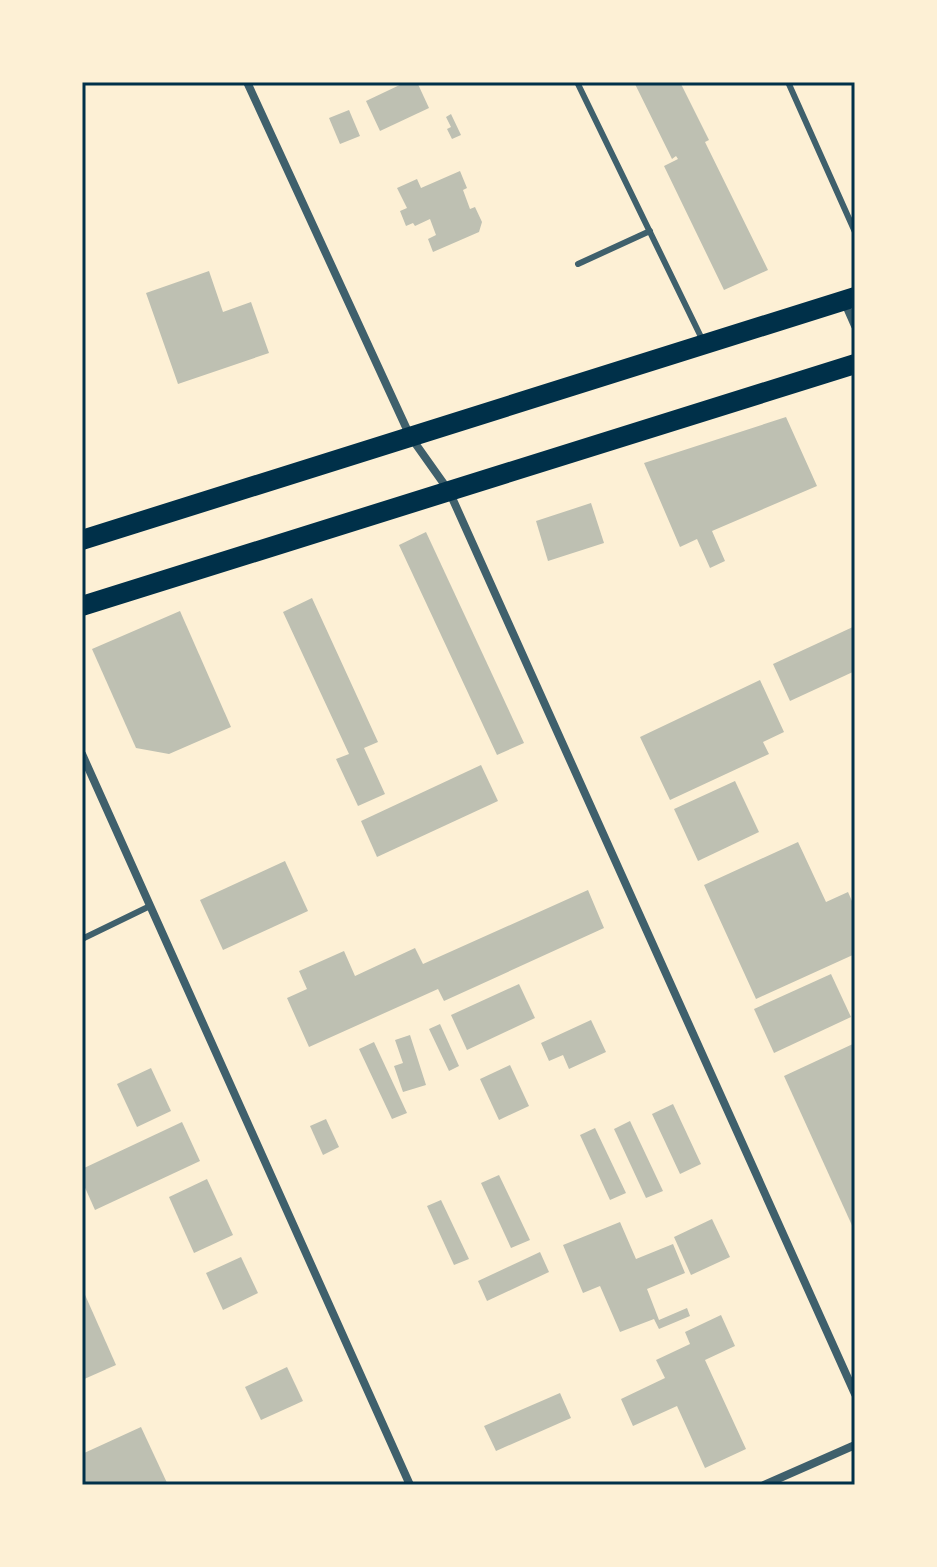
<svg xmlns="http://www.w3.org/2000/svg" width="937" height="1567" viewBox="0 0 937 1567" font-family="'Playfair Display',serif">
  <rect width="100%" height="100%" fill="#fdf0d5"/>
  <g fill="#bec0b2">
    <polygon points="406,82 417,82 429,108 380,131 366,101"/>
    <polygon points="634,82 680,82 709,140 705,142 768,270 724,290 664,166 678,159 676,156 672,159"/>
    <polygon points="349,110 360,136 340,144 329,118"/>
    <polygon points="451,114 461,135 452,139 447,129 451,127 446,117"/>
    <polygon points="460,171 467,188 463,190 470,209 475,207 482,222 479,232 433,252 428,239 436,235 430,219 415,226 413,223 406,226 400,211 407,208 397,188 417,179 421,188"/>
    <polygon points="209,271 223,312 251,302 269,353 178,384 146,293"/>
    <polygon points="786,417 817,486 712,531 725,561 710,568 697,539 680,547 644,463"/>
    <polygon points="591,503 604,543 548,561 536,521"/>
    <polygon points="426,532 524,743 497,755 399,545"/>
    <polygon points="312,598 378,742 364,748 385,794 358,806 336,759 349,754 283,612"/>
    <polygon points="180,611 231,727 169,754 136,748 92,649"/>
    <polygon points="855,626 855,671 790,701 773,664"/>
    <polygon points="760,680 784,732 763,742 769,754 670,800 640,737"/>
    <polygon points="481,765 498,801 377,857 361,821"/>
    <polygon points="735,781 759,832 698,861 674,809"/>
    <polygon points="798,842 826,902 848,892 855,908 855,954 756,999 704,885"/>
    <polygon points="285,861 308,911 223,950 200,900"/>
    <polygon points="588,890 604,928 444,1001 438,989 309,1047 287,998 307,989 299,971 344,951 355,976 415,948 423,964"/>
    <polygon points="831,974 851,1017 774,1053 754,1009"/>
    <polygon points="519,984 535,1018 467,1050 451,1015"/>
    <polygon points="591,1020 606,1052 569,1069 563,1055 549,1061 541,1043"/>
    <polygon points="440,1024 459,1066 449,1071 429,1029"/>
    <polygon points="410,1035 426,1085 403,1092 394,1066 403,1063 395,1040"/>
    <polygon points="374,1042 407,1113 392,1119 359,1049"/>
    <polygon points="855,1043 855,1232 784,1076"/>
    <polygon points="510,1065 529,1106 499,1120 480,1079"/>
    <polygon points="151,1068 171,1111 137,1127 117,1084"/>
    <polygon points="673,1104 701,1164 680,1174 652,1114"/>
    <polygon points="326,1119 339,1147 323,1155 310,1126"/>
    <polygon points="630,1121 663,1191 646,1198 614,1129"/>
    <polygon points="182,1122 200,1161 95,1210 82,1181 82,1169"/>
    <polygon points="595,1128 626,1193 610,1200 580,1135"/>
    <polygon points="499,1175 530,1240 511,1248 481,1183"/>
    <polygon points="207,1179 233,1235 194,1253 169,1197"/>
    <polygon points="441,1200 469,1259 454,1265 427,1206"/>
    <polygon points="712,1219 730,1257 691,1275 674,1237"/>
    <polygon points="620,1222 636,1259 673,1244 685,1273 647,1289 659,1320 687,1308 690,1316 659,1329 654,1319 620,1332 600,1286 583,1293 563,1245"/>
    <polygon points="540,1252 549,1272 487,1301 478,1281"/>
    <polygon points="241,1257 258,1293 223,1310 206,1273"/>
    <polygon points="82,1288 116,1365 82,1380"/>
    <polygon points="721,1315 735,1346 705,1360 746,1449 705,1468 677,1406 633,1426 621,1399 665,1378 656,1360 690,1344 685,1332"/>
    <polygon points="287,1367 303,1401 261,1420 245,1387"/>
    <polygon points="560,1393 571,1418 496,1451 484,1426"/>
    <polygon points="141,1427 168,1485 82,1485 82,1454"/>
  </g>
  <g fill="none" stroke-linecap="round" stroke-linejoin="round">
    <g stroke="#3f606c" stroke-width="6">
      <polyline points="577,82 703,341"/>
      <polyline points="788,82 855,232"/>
      <polyline points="578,264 650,231"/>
      <polyline points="82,939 150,906"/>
    </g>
    <g stroke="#3f606c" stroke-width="8">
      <polyline points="247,82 410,436 449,491 855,1394"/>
      <polyline points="844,301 855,326"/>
      <polyline points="82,754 410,1485"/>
      <polyline points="764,1485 855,1445"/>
    </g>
    <g stroke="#003049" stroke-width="20">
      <polyline points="82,540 855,297"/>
      <polyline points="82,606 855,364"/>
    </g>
  </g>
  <rect width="937" height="1567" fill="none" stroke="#fdf0d5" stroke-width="168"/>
  <rect x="84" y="84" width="769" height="1399" fill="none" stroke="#003049" stroke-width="3"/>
</svg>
